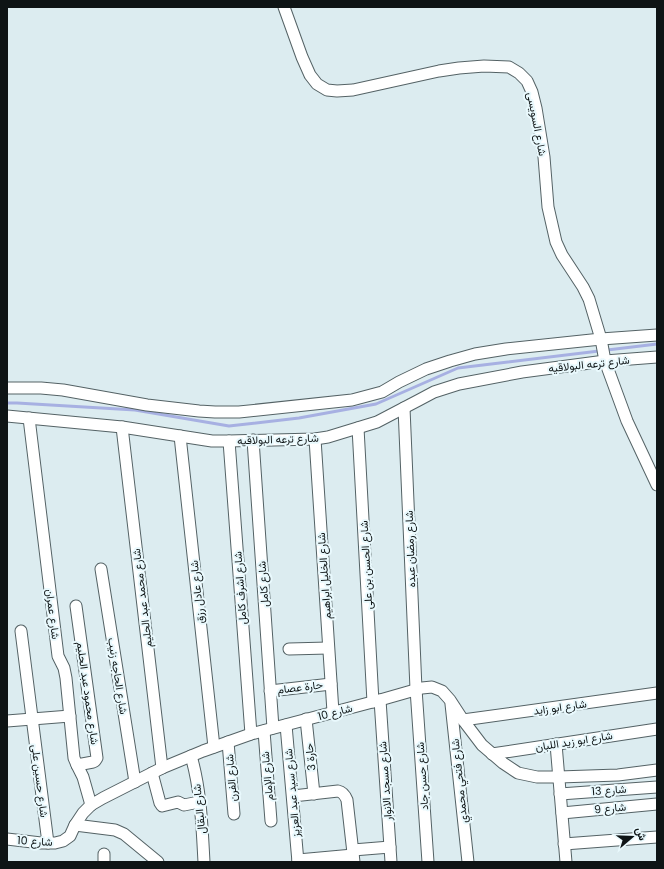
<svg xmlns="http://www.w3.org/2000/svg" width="664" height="869" viewBox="0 0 664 869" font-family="Poppins,Vazirmatn,sans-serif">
  <rect width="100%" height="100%" fill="#dcecf0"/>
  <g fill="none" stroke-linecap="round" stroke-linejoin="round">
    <polyline stroke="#a7b0e2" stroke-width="3" points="7,403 17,403 135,410 229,426 299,418 376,404 458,368 657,344"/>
    <g stroke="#546265" stroke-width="13">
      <g id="street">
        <polyline points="284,7 302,57 310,75 317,84 327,90 337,91 353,90 439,71 459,68 484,66 509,67 519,73 527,81 532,92 536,108 544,157 548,207 556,242 562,255 583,287 589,299 601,339 605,361 627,421 657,485"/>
        <polyline points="7,388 41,388 63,390 147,405 199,411 215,412 239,412 352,400 382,392 399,382 426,369 450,361 475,354 506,349 601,339 657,335"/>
        <polyline points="404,408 416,689 428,862"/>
        <polyline points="7,416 122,427 212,441 229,441 315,439 328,437 377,422 419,400 434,392 459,384 522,372 605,361 657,357"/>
        <polyline points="29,418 58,656 64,668 66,678 74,758 77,765 83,777 91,805"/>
        <polyline points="122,427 162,768"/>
        <polyline points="358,428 373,702"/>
        <polyline points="180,436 214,747"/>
        <polyline points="315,439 333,712"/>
        <polyline points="253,440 273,728"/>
        <polyline points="229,441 251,734"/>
        <polyline points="101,569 135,782"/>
        <polyline points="76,606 97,758 95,761 93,762 77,765"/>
        <polyline points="21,631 48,843"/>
        <polyline points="289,649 328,648"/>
        <polyline points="270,691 331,684"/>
        <polyline points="380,700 391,862"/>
        <polyline points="451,704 468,862"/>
        <polyline points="306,719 314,794"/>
        <polyline points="463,720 657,693"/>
        <polyline points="7,721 70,716"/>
        <polyline points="286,725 298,862"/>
        <polyline points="264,731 271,821"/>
        <polyline points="228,742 234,814"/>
        <polyline points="556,744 566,862"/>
        <polyline points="492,754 657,729"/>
        <path d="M191 756C201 790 202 827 204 862"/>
        <polyline points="152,773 160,803 162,806 178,802 184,805 199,802"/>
        <polyline points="560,794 657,787"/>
        <path d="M293 796 338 791C343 792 345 795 347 800L354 862"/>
        <polyline points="562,813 657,804"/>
        <polyline points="75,825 115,830 124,834 158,862"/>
        <polyline points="7,839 41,843 55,843 63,841 70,836 75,825 83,813 91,805 103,798 162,768 203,751 251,734 380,700 422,688 432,687 442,691 450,700 463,720 482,745 503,763 518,773 537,777 559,777 618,775 657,770"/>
        <polyline points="564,844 657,837"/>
        <polyline points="353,850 390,847"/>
        <polyline points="298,860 353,855"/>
        <polyline points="104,862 104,854"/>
      </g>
    </g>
    <use href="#street" stroke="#fff" stroke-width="11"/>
  </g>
  <g text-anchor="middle" stroke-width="4" stroke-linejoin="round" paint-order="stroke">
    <g font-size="11" fill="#0e1415" stroke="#e9f9fd">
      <text transform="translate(537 124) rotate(79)" y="4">شارع السويسى</text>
      <text transform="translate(589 364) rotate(-6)" y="4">شارع ترعه البولاقيه</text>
      <text transform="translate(278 439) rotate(-2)" y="4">شارع ترعه البولاقيه</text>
      <text transform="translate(410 549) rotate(-92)" y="4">شارع رمضان عبده</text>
      <text transform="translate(366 565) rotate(-93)" y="4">شارع الحسن بن على</text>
      <text transform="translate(324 576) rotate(-94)" y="4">شارع الخليل ابراهيم</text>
      <text transform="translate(263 584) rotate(-94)" y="4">شارع كامل</text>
      <text transform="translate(240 588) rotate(-94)" y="4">شارع اشرف كامل</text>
      <text transform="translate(197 592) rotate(-96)" y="4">شارع عادل رزق</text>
      <text transform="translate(142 598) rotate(-97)" y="4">شارع محمد عبد الحليم</text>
      <text transform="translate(53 614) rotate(83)" y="4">شارع عمران</text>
      <text transform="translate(118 676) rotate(81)" y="4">شارع الحاجه زنيب</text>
      <text transform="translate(300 687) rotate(-7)" y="4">حارة عصام</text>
      <text transform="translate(88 693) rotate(82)" y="4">شارع محمود عبد الحليم</text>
      <text transform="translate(560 707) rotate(-8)" y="4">شارع ابو زايد</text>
      <text transform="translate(335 712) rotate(-15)" y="4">شارع 10</text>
      <text transform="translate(574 741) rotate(-9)" y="4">شارع ابو زيد اللبان</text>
      <text transform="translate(310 757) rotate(-96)" y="4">حارة 3</text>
      <text transform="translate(267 776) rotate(-95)" y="4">شارع الإمام</text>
      <text transform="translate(422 776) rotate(-94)" y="4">شارع حسن جاد</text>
      <text transform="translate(231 778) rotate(-95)" y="4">شارع الفرن</text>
      <text transform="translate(40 781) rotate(83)" y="4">شارع حسين على</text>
      <text transform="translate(385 781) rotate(-94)" y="4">شارع مسجد الانوار</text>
      <text transform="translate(459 781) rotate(-96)" y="4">شارع فتحي محمدي</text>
      <text transform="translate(609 790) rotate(-4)" y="4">شارع 13</text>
      <text transform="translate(292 793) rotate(-95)" y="4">شارع سيد عبد العزيز</text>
      <text transform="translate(610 808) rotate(-5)" y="4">شارع 9</text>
      <text transform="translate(199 809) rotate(-96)" y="4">شارع البقال</text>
      <text transform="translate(35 841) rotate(3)" y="4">شارع 10</text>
    </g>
  </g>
  <rect width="664" height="869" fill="none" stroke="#0e1415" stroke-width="16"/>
  <g transform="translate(632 837) rotate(71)" stroke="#e9f9fd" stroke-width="3" paint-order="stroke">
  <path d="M0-3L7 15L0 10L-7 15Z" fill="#0e1415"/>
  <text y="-6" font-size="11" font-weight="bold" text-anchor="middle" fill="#0e1415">ش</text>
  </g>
</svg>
